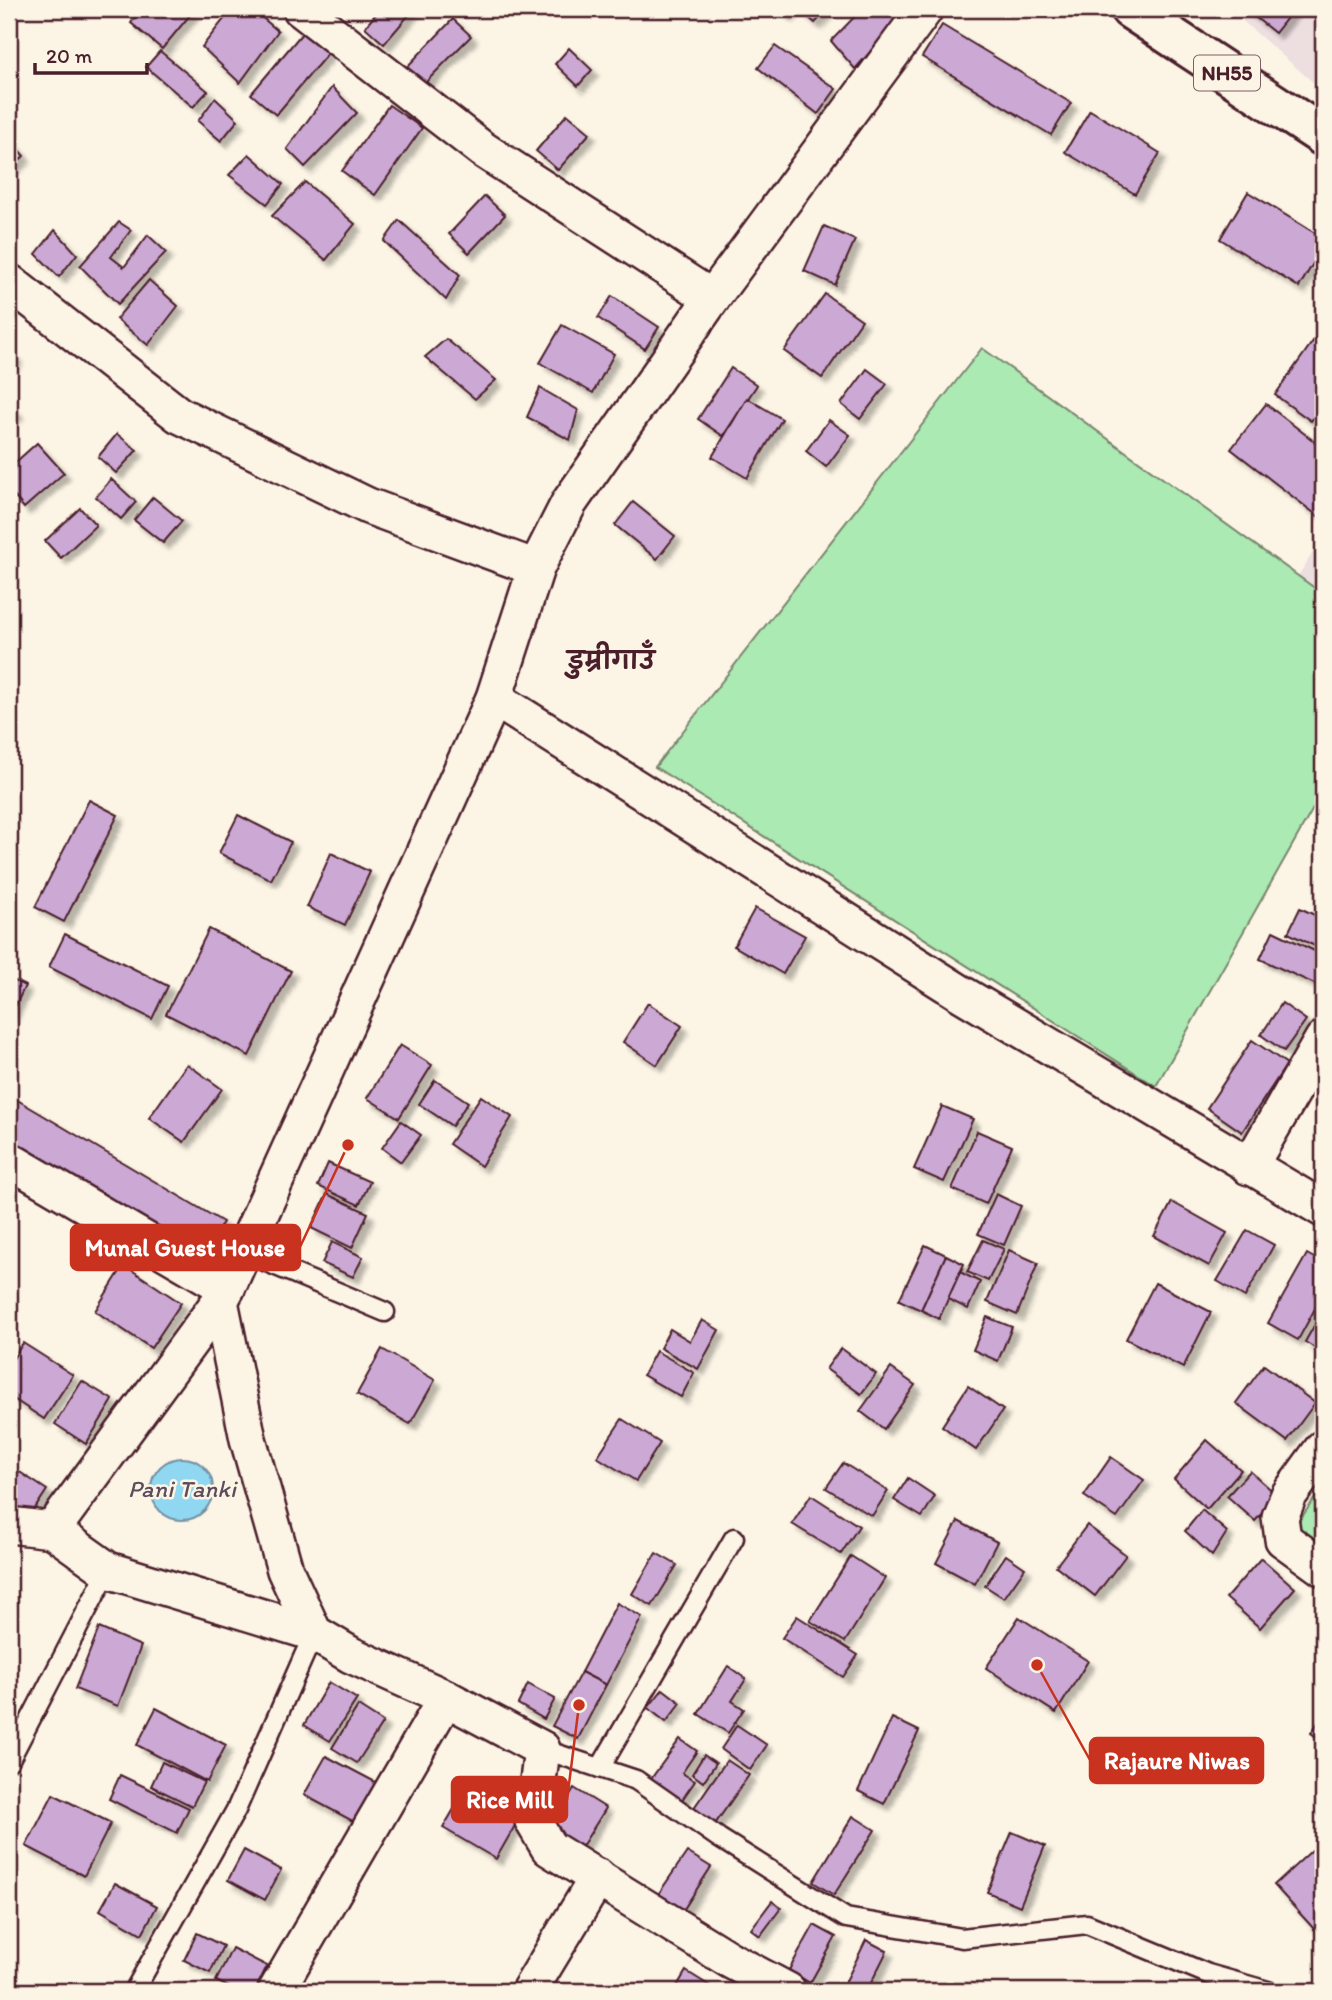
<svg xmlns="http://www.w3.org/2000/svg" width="1332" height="2000" viewBox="0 0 1332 2000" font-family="Itim,'Playpen Sans Deva',sans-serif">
  <defs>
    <filter id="shadow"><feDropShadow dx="6" dy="6" stdDeviation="2" flood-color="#0004"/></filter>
  </defs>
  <rect width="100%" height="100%" fill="#fcf5e5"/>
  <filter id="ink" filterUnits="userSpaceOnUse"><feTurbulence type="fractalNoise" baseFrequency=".0143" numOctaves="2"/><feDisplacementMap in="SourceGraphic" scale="14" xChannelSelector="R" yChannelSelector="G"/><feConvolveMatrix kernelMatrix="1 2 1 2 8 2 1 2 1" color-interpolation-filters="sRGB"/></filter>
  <g filter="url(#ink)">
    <g fill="#eddee0">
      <polygon points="1229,9 1323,9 1323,91"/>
      <polygon points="1323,537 1323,594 1298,576"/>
    </g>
    <g fill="#abeab2" stroke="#7a846e" stroke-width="2">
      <polygon points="982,348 1323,594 1323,791 1156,1086 655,767"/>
      <polygon points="1323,1486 1323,1551 1293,1530"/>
    </g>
    <circle fill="#90d8f1" stroke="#748ea2" stroke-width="2" cx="182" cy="1489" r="31"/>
    <g fill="#cba9d4" stroke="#4a1f2b" stroke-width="2" filter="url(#shadow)">
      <polygon points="141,9 195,9 162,49 131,23"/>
      <polygon points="232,9 252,9 278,31 240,83 202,47"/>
      <polygon points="380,9 414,9 384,44 365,27"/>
      <polygon points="779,9 794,9 787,16"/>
      <polygon points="799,9 828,9 815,23"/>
      <polygon points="862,9 903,9 906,12 855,69 831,41"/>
      <polygon points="1245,9 1294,9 1275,33"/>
      <polygon points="453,19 471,36 418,90 401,73"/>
      <polygon points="942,25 1071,103 1051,135 922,57"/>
      <polygon points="303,32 328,53 276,115 251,94"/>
      <polygon points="775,46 836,89 818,114 758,68"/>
      <polygon points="569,48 592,70 578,86 555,64"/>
      <polygon points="160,51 208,91 193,107 146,67"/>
      <polygon points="332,87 357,113 305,167 287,149"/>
      <polygon points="215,98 238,120 221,141 198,121"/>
      <polygon points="389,105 422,128 375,195 342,171"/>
      <polygon points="1090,110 1160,153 1135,194 1065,152"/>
      <polygon points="567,114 590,133 558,170 536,151"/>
      <polygon points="11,141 24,156 9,170 9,143"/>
      <polygon points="249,154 283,184 267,204 229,175"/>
      <polygon points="305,182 355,224 326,260 272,216"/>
      <polygon points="1248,192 1323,238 1323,247 1299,287 1220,239"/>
      <polygon points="485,196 505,215 469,253 449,234"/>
      <polygon points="399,220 460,275 446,300 384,241"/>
      <polygon points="119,222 131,230 111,257 124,267 148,235 166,252 118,304 80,266"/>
      <polygon points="824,226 855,240 835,285 804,271"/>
      <polygon points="55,230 77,254 59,277 36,254"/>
      <polygon points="149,280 178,306 148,345 116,319"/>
      <polygon points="825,294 862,320 822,378 784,351"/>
      <polygon points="612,296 659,327 645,349 598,318"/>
      <polygon points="562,325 614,354 593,393 540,363"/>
      <polygon points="1323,327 1323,404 1311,421 1275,395"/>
      <polygon points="446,339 496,380 475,399 425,357"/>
      <polygon points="9,351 16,358 9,366"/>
      <polygon points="731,368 757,385 723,436 698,419"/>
      <polygon points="867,369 887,384 860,419 841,404"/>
      <polygon points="540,388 578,410 570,440 527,417"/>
      <polygon points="747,398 782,419 747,478 712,457"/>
      <polygon points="1266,404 1323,448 1323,520 1231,449"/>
      <polygon points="9,405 17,412 9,421"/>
      <polygon points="829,420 850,435 826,467 806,451"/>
      <polygon points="117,434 137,450 116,473 98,457"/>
      <polygon points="37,443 64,473 24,508 9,490 9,468"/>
      <polygon points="111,479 136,502 121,519 96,497"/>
      <polygon points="153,497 182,521 163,543 134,520"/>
      <polygon points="633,502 675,536 657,559 615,525"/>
      <polygon points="80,508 96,525 61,558 45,541"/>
      <polygon points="89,800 118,815 64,922 35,907"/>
      <polygon points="238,815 291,842 271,880 219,853"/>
      <polygon points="331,853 370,872 345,925 307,907"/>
      <polygon points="755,908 805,936 783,974 734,946"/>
      <polygon points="1300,908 1323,919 1323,950 1288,933"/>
      <polygon points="209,929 291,971 249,1056 166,1014"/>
      <polygon points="1273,931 1323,955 1323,988 1260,959"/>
      <polygon points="65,934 168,986 152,1019 49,967"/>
      <polygon points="9,978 25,986 9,1019"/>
      <polygon points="648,1003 682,1026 657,1065 623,1042"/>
      <polygon points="1282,1003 1306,1020 1284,1051 1261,1035"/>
      <polygon points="1252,1040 1287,1064 1242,1132 1207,1108"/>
      <polygon points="400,1045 432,1065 399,1118 367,1098"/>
      <polygon points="187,1064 222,1089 184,1142 149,1118"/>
      <polygon points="435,1080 468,1102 452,1126 419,1104"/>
      <polygon points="9,1095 223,1222 203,1255 9,1139"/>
      <polygon points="481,1096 512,1117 481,1166 449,1144"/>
      <polygon points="942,1106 973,1119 944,1182 914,1169"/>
      <polygon points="401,1121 421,1135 401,1162 382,1148"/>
      <polygon points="977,1131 1012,1146 986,1204 952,1189"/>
      <polygon points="328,1163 370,1182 359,1205 318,1186"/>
      <polygon points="327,1194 368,1213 352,1248 311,1228"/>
      <polygon points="996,1194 1021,1206 1004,1245 978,1234"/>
      <polygon points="1172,1202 1227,1233 1209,1266 1154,1236"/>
      <polygon points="1247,1230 1274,1245 1245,1297 1217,1281"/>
      <polygon points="983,1240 1004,1249 988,1281 967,1272"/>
      <polygon points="332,1242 363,1257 353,1277 322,1263"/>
      <polygon points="925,1245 946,1255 921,1310 899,1300"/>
      <polygon points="1009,1250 1038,1263 1017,1315 987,1302"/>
      <polygon points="1307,1254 1323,1263 1323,1294 1298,1340 1268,1323"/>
      <polygon points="946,1255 964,1264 939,1319 921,1310"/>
      <polygon points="124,1265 181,1303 151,1348 95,1311"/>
      <polygon points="960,1272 980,1282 968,1309 948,1299"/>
      <polygon points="1155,1283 1211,1312 1183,1368 1126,1339"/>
      <polygon points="1323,1310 1323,1353 1305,1342"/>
      <polygon points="987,1317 1012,1327 998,1361 973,1350"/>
      <polygon points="702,1320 719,1330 698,1369 660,1348 670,1329 690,1341"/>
      <polygon points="23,1343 73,1375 44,1419 9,1396 9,1365"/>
      <polygon points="841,1348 876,1374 861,1394 826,1369"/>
      <polygon points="382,1349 435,1380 410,1424 357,1394"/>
      <polygon points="656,1351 694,1373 681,1397 643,1375"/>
      <polygon points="1264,1365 1315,1403 1287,1441 1236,1403"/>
      <polygon points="891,1368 915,1385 884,1429 860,1411"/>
      <polygon points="82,1381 113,1400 86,1444 55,1424"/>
      <polygon points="968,1386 1003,1410 976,1450 942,1426"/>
      <polygon points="622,1419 660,1443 636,1481 597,1457"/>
      <polygon points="1207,1440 1241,1470 1207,1509 1174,1479"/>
      <polygon points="1111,1457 1144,1480 1117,1518 1084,1496"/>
      <polygon points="843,1463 888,1491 872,1516 826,1488"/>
      <polygon points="9,1465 47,1490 28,1519 9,1506"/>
      <polygon points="1250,1471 1278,1496 1255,1521 1227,1496"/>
      <polygon points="908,1478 935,1496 922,1517 894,1500"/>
      <polygon points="811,1495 859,1526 841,1554 792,1524"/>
      <polygon points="1202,1510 1227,1532 1212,1556 1185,1531"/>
      <polygon points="958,1521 997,1542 975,1584 936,1563"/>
      <polygon points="1087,1525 1126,1555 1095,1596 1056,1566"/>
      <polygon points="656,1553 677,1565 652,1606 632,1594"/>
      <polygon points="1006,1555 1025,1568 1004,1598 985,1586"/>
      <polygon points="851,1556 885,1578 845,1642 810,1621"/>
      <polygon points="1261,1558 1295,1588 1260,1628 1226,1598"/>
      <polygon points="617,1603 642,1617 606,1685 581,1672"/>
      <polygon points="797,1616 858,1655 843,1677 782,1638"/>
      <polygon points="1019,1617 1088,1661 1056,1713 986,1668"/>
      <polygon points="99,1628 141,1646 118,1706 75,1689"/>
      <polygon points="728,1666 746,1679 732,1701 744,1709 728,1733 698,1714"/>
      <polygon points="581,1672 606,1685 578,1739 552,1726"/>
      <polygon points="329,1682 357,1699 330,1741 304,1725"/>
      <polygon points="528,1684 555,1699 544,1719 518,1704"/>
      <polygon points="663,1689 681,1703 666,1722 648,1708"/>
      <polygon points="358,1706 383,1722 357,1763 332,1748"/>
      <polygon points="156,1708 226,1745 207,1782 137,1745"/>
      <polygon points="1323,1715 1323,1742 1311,1733"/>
      <polygon points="892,1718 919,1731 884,1804 858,1791"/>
      <polygon points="737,1725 767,1745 750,1770 721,1749"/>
      <polygon points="680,1739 697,1751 682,1773 695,1781 679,1804 648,1783"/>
      <polygon points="704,1755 716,1763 703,1782 692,1774"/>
      <polygon points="326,1756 381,1785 360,1825 304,1795"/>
      <polygon points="727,1760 749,1775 713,1827 691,1812"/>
      <polygon points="162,1762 204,1782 192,1806 151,1786"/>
      <polygon points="120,1775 189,1808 177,1833 109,1799"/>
      <polygon points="468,1785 521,1815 496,1859 443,1828"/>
      <polygon points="574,1788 606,1808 581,1848 549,1829"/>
      <polygon points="53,1794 111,1823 84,1876 26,1846"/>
      <polygon points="853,1816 875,1830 834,1895 813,1882"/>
      <polygon points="1012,1832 1045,1846 1020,1906 987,1892"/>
      <polygon points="1323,1840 1323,1921 1314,1929 1274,1885"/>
      <polygon points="244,1850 281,1870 265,1900 228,1880"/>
      <polygon points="687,1852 711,1867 682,1912 657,1896"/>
      <polygon points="115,1883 157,1906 142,1934 100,1910"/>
      <polygon points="772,1901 781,1908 760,1936 751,1929"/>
      <polygon points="814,1925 836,1937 810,1983 789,1970"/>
      <polygon points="197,1933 223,1946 210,1973 184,1960"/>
      <polygon points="866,1940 887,1951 867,1991 841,1991"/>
      <polygon points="232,1948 267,1966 255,1991 237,1991 216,1981"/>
      <polygon points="686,1971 710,1986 707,1991 674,1991"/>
    </g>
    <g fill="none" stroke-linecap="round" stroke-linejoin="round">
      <g stroke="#4a1f2b" stroke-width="23">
        <g id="service">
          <polyline points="243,1252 385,1312"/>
          <polyline points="542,1749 636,1780 719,1838 846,1918 962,1938 1087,1924 1208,1974 1268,1991"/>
          <polyline points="9,1761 108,1570"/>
          <polyline points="600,1768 734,1538"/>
          <polyline points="134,1991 236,1810 314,1633"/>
        </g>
      </g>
      <g stroke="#4a1f2b" stroke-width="40">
        <g id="minor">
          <polyline points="301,9 482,149 712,298"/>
          <polyline points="9,282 179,415 368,506 536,568"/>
          <polyline points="494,698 962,994 1323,1209"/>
          <polyline points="9,1160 227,1288"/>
          <polyline points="1249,1167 1323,1039"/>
          <polyline points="220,1301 248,1439 285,1570 314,1633 351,1655 446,1698 542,1749 533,1821 549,1848 730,1960 788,1991"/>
          <polyline points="1323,1448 1289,1495 1280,1517 1283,1539 1323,1568"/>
          <polyline points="9,1525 52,1530 108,1570 314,1633"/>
          <polyline points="52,1530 220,1301 227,1288 494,698 536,568 569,503 712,298 925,9"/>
          <polyline points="276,1991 446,1698"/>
          <polyline points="529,1991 598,1877"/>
        </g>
      </g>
      <g stroke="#4a1f2b" stroke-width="44">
        <polyline id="primary" points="1130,9 1323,136"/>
      </g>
      <use href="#service" stroke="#fcf5e5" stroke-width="18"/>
      <use href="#minor" stroke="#fcf5e5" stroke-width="35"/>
      <use href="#primary" stroke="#fcf5e5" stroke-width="38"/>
    </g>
  </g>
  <g text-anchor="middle" stroke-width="5" stroke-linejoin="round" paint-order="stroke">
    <rect fill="#fcf5e5" stroke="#7f5f63" stroke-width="2" x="1194" y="55.5" width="66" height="35" rx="5"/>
    <g font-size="21" font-weight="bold" fill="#4a1f2b">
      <text x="1227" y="80">NH55</text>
    </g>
    <g font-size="24" font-weight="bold" fill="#4a1f2b" stroke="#fcf5e5">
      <text x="611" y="669">डुम्रीगाउँ</text>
    </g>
    <g font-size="24" font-style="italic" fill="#5c4d5c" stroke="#fcf5e5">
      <text x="182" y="1497">Pani Tanki</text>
    </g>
  </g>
  <path fill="none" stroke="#c8321e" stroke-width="2.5" d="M348 1145L300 1247M1037 1665L1090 1760M579 1705L567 1800"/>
  <g fill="#c8321e" stroke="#fcf5e5" stroke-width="2.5">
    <circle cx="348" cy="1145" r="7"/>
    <circle cx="1037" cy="1665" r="7"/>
    <circle cx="579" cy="1705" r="7"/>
  </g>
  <g fill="#c8321e" stroke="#c8321e" stroke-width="2.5">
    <rect x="71" y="1225" width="229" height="45" rx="7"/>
    <rect x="1090" y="1738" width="173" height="45" rx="7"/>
    <rect x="452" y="1777" width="115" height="45" rx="7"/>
  </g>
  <g font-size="24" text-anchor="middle" font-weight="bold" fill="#fff">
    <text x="185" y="1256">Munal Guest House</text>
    <text x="1177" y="1769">Rajaure Niwas</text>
    <text x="510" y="1808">Rice Mill</text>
  </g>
  <rect width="1332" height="2000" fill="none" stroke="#fcf5e5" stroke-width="35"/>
  <rect x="18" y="18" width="1297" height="1965" fill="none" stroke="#4a1f2b" stroke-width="2.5" filter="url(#ink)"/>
  <path d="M35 63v10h112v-10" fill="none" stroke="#4a1f2b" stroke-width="3.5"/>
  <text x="46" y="63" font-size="21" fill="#4a1f2b" stroke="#fcf5e5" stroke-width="5" paint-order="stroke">20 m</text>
</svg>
